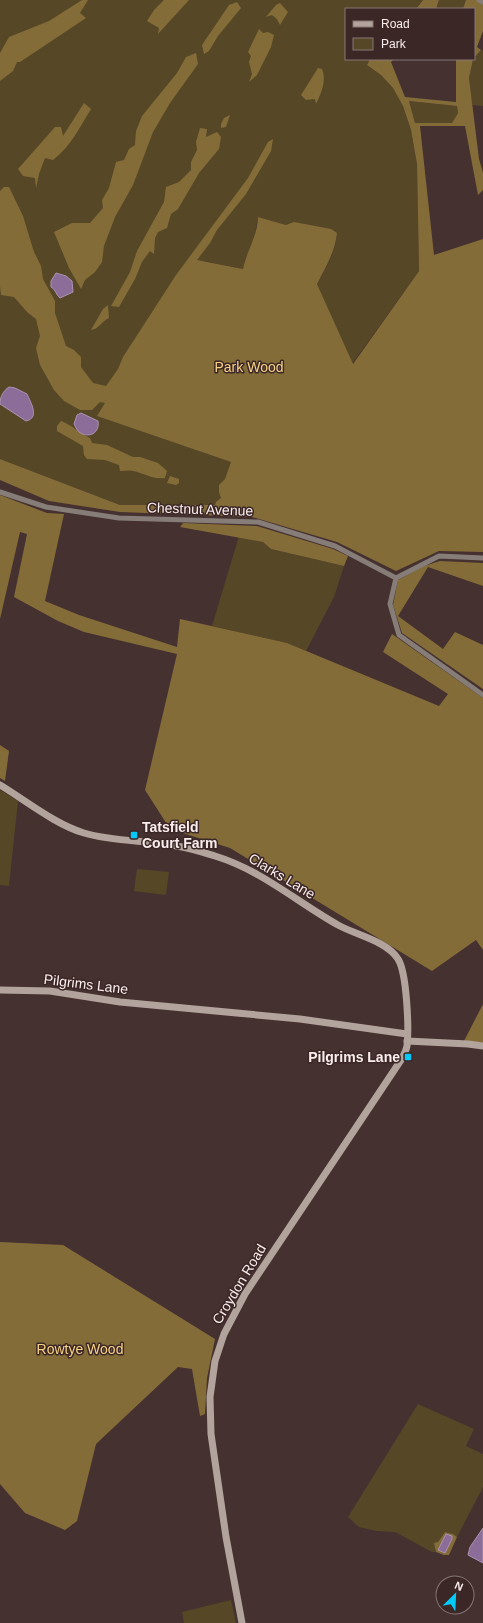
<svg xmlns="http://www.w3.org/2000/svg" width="483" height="1623" viewBox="0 0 483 1623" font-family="Arial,sans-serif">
  <rect width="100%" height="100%" fill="#453130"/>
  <g fill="#564726">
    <path d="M0 0H423L416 9H346V59H370L367 65 381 75 393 88 403 106 411 130 417 164 419 271 352 364 317 284C327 267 335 252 337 233L286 225 258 217 254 239 245 260 243 269 204 261 173 298 98 416 413 524 235 505H120L0 459Z"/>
    <polygon points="439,0 466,0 467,1 463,9 436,9"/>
    <polygon points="481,50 483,51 483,106 472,105 469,78 472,61"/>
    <polygon points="409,101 457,106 458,113 452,123 415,123"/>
    <polygon points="239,536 263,542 271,549 344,566 334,597 306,651 287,643 212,626"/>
    <polygon points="0,790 18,801 9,886 0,885"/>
    <polygon points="137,869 169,872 166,895 134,891"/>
    <polygon points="418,1404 474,1429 466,1446 483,1454 483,1487 457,1537 453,1534 445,1532 435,1546 436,1552 432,1552 395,1532 376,1531 359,1527 348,1517"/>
    <polygon points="231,1600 236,1623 184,1623 182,1612"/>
  </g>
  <g fill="#846c39" fill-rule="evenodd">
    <polygon points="82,0 88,0 80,13 86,18 20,62 17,62 13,71 0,81 0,53 9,37 49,21"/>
    <polygon points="164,0 189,0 158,34 159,28 147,21 154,10"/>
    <polygon points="423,0 439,0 436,9 416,9"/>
    <polygon points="466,0 477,0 483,4 483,31 477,47 481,50 474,58 474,9 463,9"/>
    <polygon points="237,2 241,8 218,36 209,51 204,54 202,45 229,5"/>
    <polygon points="280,3 288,12 280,25 277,19 272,15 266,17 276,5"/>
    <polygon points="259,29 263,33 268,32 274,35 271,47 257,75 249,82 252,74 249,62 251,56 248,52"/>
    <polygon points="196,53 198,64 170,103 153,132 133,185 115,217 104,246 102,262 95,272 85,280 81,289 69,268 54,232 72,223 90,223 103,208 102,200 109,188 116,162 124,160 129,149 135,145 136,131 142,116 177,73 186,57"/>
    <path d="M370 59H394L391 62 405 97 456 102V59H473L469 78 479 159 483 173V190L478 195 465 126H420L434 255 483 239V552L439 551 396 571 337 542 252 517 120 512 49 501 0 480V459L120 505H215L216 502 221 498 219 492V485L225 479 231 462 97 416 105 403 100 402 92 410H80L64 401 54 390 40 365 36 348 40 336 36 319 27 312 14 297 1 295 0 286V191L4 187H9L23 216 34 252 41 266 43 279 55 301V313L66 346 74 350 81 357V367L93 383 106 386 118 369 123 357 176 275 248 178 268 142 273 139 271 151 246 194 217 230 210 243 197 260 243 269C247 249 257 238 258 217L286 225 294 222 331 229 337 233C335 252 326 267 317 284L353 364 419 271 417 164 411 130 403 106 393 88 381 75 367 65ZM409 101 457 106 458 113 452 123H415Z"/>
    <path d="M318 68 322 69C327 80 321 94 316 104L315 99 306 100 301 95Z"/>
    <path d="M84 103 91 109C80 127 71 146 53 160L45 158 39 174 36 188 35 178 23 176 18 169 55 127H61L63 136Z"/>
    <polygon points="230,115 226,127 221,128 221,124 224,118"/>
    <polygon points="200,128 207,129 206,137 217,132 221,137 219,149 199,173 178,209 171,214 167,228 158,232 155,238 154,254 150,251 142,262 135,279 119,307 111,306 130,272 137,251 164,202 166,187 179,182 191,170 191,162 197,150 196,142"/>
    <path d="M108 305 109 318C102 321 99 329 91 330L103 309Z"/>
    <path d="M61 421C72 425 79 433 90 438L92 443 107 445 133 457H140L158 463 167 471 165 478C153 480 144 473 133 471 129 470 124 471 120 471L119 465 105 460 87 459 84 455 83 446 57 431V426Z"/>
    <polygon points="170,476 179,479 179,483 176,485 167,483"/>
    <polygon points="0,495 47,513 64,514 45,601 79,615 177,647 180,619 287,643 439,706 448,694 383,652 392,634 483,698 483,950 476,940 432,971 230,848 170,829 145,790 177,654 84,632 58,621 14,597 27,534 20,532 0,619"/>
    <polygon points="183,523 257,526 333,549 348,556 344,566 271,549 263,542 180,527"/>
    <polygon points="440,561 483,563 483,586 428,567 398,616 443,649 455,632 483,645 483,689 402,633 393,605 398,580 424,566"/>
    <polygon points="0,745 9,751 5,781 0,778"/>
    <polygon points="483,1004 483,1043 464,1041"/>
    <polygon points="0,1242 63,1245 215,1339 207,1378 205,1414 200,1416 192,1369 178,1367 96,1444 77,1521 65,1530 25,1513 0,1484"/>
    <polygon points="445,1532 453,1534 457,1537 449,1555 444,1555 436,1552 434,1543 438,1542"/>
  </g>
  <g fill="#8c6c98" stroke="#ad93b2">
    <path d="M56 273 66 276 72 281 73 292 60 298C56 295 56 290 51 287V281Z"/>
    <path d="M9 387 15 388 27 394C31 403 40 418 26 421L0 404C0 397 3 391 9 387Z"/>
    <path d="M81 413 98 421C100 433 89 439 79 432 77 430 75 426 74 424L77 415Z"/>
    <polygon points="483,1528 483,1563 468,1555 470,1547"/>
    <polygon points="446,1534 452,1536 452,1539 445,1553 438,1550"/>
  </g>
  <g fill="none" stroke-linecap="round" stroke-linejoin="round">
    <g stroke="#867d78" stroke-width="5">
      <polyline points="479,0 483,2"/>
      <polyline points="0,492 46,507 119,518 258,522 335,546 396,578"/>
      <polyline points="396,578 390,604 399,635 483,695"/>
      <polyline points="396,578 439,556 483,558"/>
    </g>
    <g stroke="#b2a49c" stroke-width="7">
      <path d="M0 785C25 800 56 825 84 833 114 842 146 840 177 846 190 848 202 852 215 856 261 870 297 902 338 925 356 935 387 941 398 959 407 973 409 1029 407 1046 406 1051 404 1055 401 1060L245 1294 224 1334 215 1361 210 1397 211 1434 226 1537 242 1623"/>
      <polyline points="0,990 50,991 120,1002 300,1019 407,1034"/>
      <polyline points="407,1041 468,1044 483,1046"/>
    </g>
  </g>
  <g fill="#00cbf8" stroke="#3a2726" stroke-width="1.5">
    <rect x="130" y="831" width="8" height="8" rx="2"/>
    <rect x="404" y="1053" width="8" height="8" rx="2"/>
  </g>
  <g text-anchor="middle" stroke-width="3" stroke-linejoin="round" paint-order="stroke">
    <g font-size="14" fill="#f9d385" stroke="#3a2726">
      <text x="249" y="372">Park Wood</text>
      <text x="80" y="1354">Rowtye Wood</text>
    </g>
    <g font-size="14" fill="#fbeded" stroke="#3a2726">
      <text transform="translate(200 509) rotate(2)" y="5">Chestnut Avenue</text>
      <text transform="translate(282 876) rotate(31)" y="5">Clarks Lane</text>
      <text transform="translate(86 984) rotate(7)" y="5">Pilgrims Lane</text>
      <text transform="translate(239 1284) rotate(-59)" y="5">Croydon Road</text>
    </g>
    <g font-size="14" font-weight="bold" fill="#fbeded" stroke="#3a2726" text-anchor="start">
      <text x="142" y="832">Tatsfield<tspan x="142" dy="16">Court Farm</tspan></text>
      <text x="400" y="1062" text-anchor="end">Pilgrims Lane</text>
    </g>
  </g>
  <rect x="345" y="8" width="130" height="52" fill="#3a2726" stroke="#877676"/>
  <rect x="353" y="21" width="20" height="6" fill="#b2a49c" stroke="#877676"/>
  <text x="381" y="28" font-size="12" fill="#fbeded">Road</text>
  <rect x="353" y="38" width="20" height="12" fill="#564726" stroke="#877676"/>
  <text x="381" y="48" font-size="12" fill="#fbeded">Park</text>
  <g transform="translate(455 1595) rotate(24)"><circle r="19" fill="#3a2726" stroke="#877676"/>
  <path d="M0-3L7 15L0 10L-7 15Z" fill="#00cbf8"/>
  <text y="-6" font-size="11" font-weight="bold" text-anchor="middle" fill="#fbeded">N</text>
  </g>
</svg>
